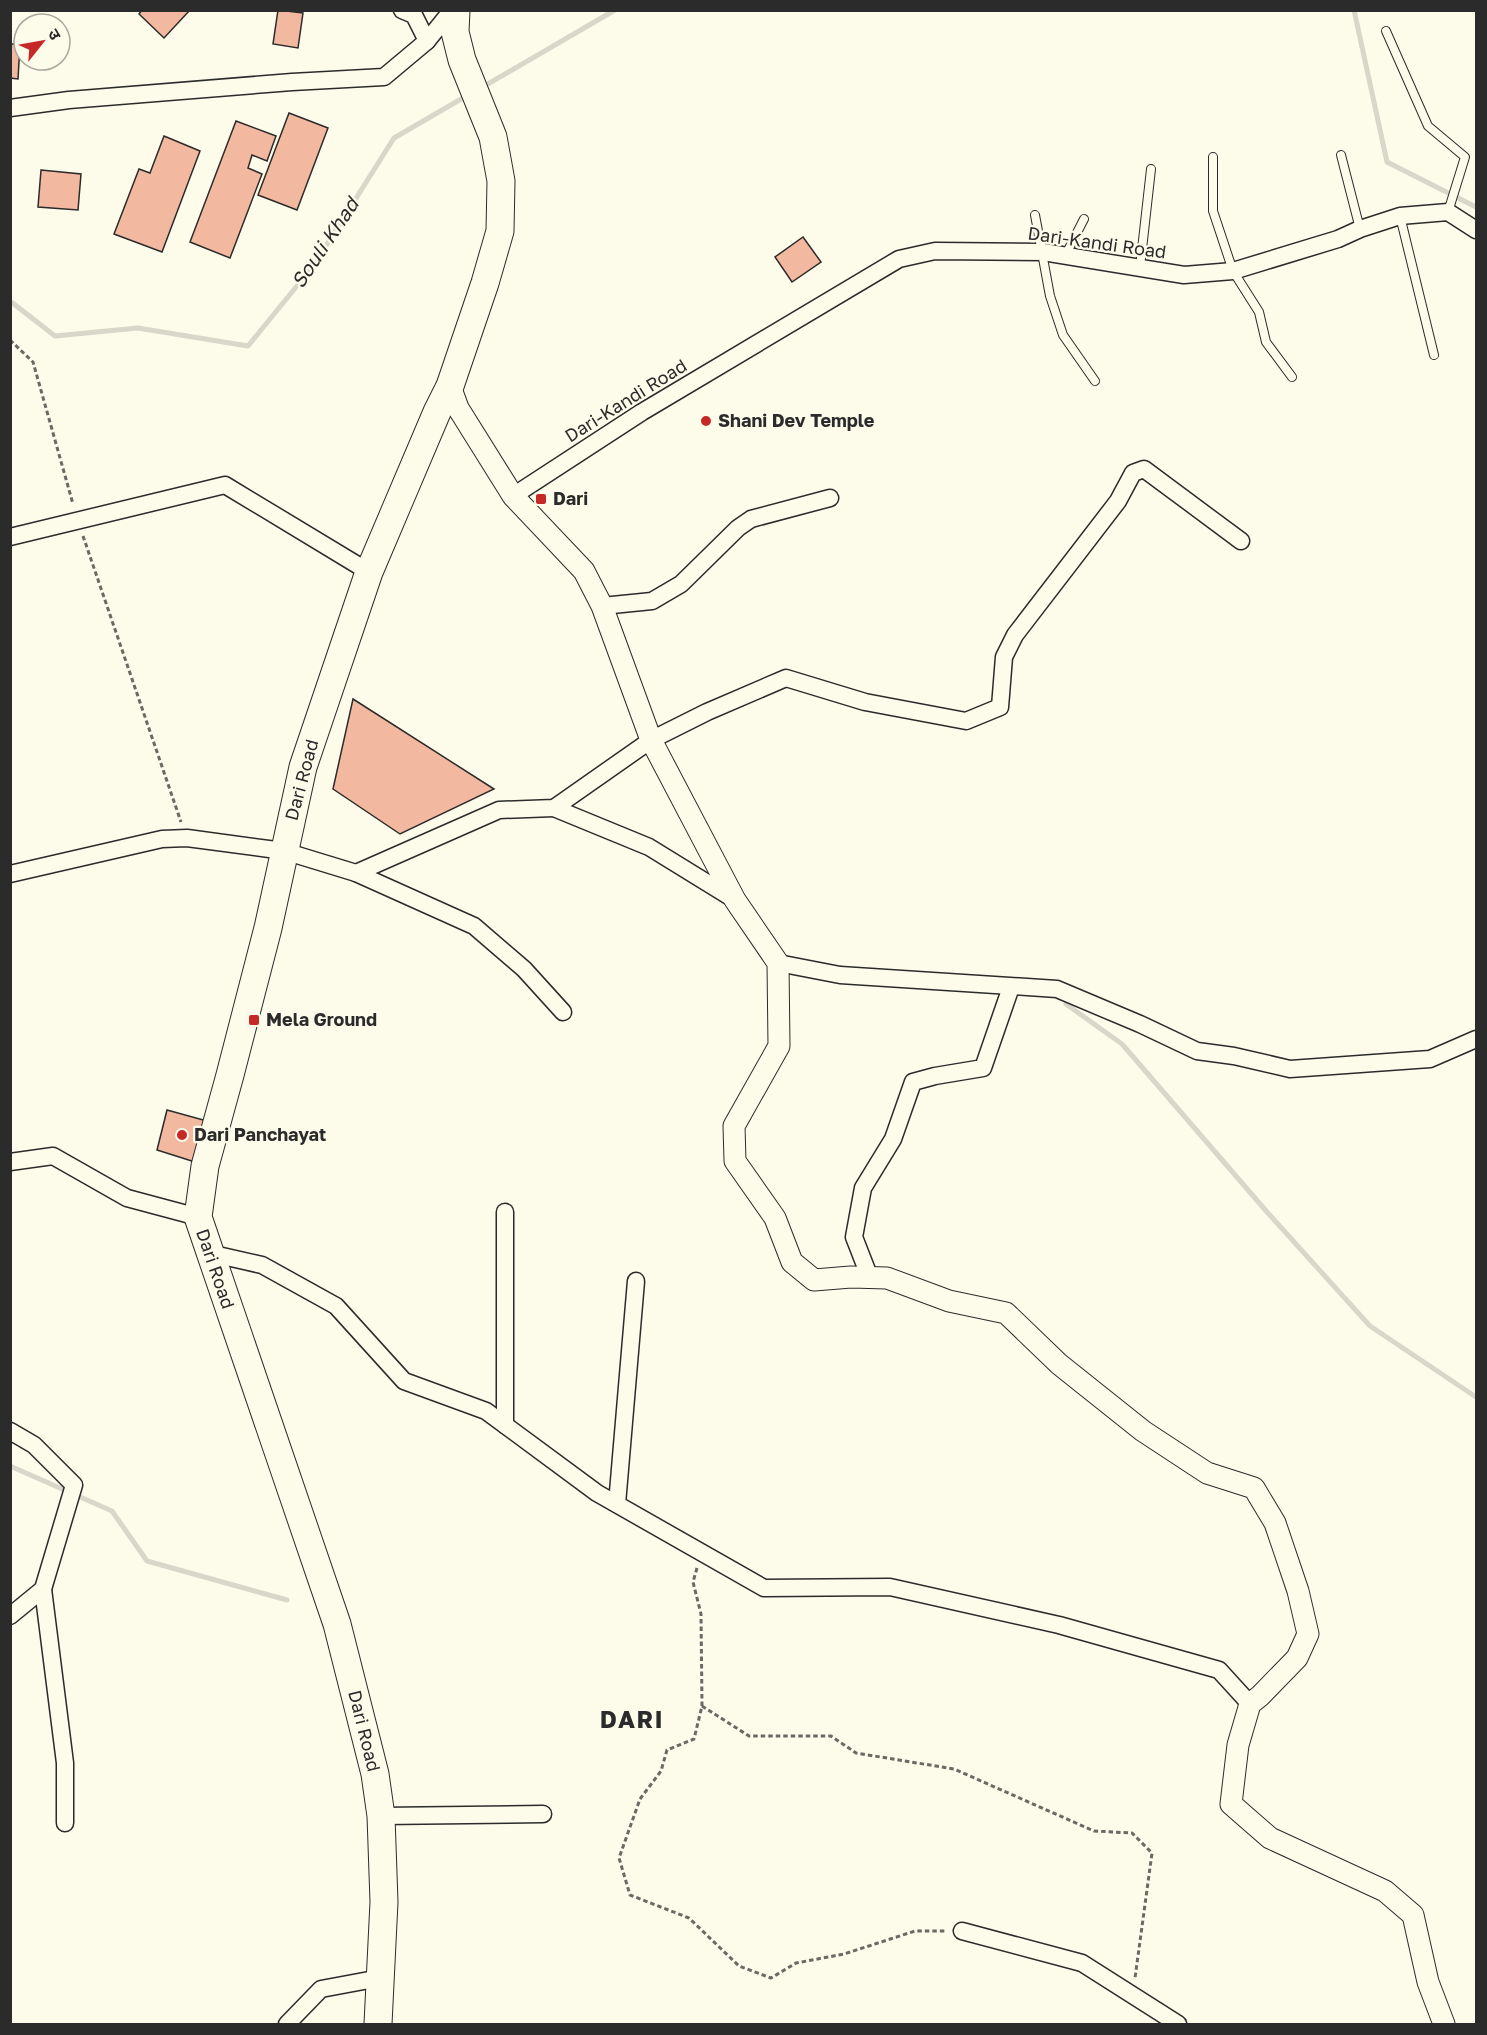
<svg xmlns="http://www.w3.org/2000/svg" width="1487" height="2035" viewBox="0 0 1487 2035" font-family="'Golos Text','Noto Sans Devanagari',sans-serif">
  <rect width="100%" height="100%" fill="#fdfbea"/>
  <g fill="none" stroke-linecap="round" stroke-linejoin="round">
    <g stroke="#d8d7c9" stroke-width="5">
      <polyline points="1354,10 1387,162 1476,207"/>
      <polyline points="481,88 615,10"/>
      <polyline points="10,301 55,336 138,328 248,346 314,265 394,138 468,95"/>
      <polyline points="1066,1004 1122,1044 1267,1212 1370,1326 1476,1397"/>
      <polyline points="10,1466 112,1511 147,1561 287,1600"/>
    </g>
  </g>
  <g fill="#f2b8a0" stroke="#2b2b2b" stroke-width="1.5">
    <polygon points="142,10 190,10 164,38 139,14"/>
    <polygon points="278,10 303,13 298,48 273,44"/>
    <polygon points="10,44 20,44 18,79 10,78"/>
    <polygon points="289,113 328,128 297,210 258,195"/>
    <polygon points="236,121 276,136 267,161 252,155 248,168 262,174 230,258 190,242"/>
    <polygon points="164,136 200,151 162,252 114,234 139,169 150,173"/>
    <polygon points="41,170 81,174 78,210 38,207"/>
    <polygon points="803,237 821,262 792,282 775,257"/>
    <polygon points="353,699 494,789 400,834 333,789"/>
    <polygon points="167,1110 207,1121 195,1162 157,1150"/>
  </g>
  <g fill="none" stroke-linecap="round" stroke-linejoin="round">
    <g stroke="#2b2b2b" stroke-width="10">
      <g id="service">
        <polyline points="1386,31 1428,126 1465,157 1448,212"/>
        <polyline points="1341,155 1360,229"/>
        <polyline points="1213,157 1213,211 1233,271 1259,312 1266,342 1292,377"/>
        <polyline points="1035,215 1050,296 1063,335 1095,381"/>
        <polyline points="1400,216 1434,355"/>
        <polyline points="1065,256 1084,219"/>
        <polyline points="1140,267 1151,169"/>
      </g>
    </g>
    <g stroke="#2b2b2b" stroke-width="19">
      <g id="minor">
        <polyline points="402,10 414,15 427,41"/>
        <polyline points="10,108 69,100 292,82 384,77 427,41 452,10"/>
        <polyline points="513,496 642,412 899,259 935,251 1043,252 1184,275 1233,271 1338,239 1360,229 1400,216 1448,212 1476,230"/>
        <polyline points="10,537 225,485 369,572"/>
        <polyline points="602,606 652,601 681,584 738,528 751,519 830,498"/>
        <polyline points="554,808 649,847 735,900"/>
        <polyline points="356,873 499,810 554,808 651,740 707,712 786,678 865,702 966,721 1000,707 1004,657 1015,635 1118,501 1133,473 1144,469 1241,541"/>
        <polyline points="10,874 162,839 187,838 284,851 356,873 474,926 524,969 563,1012"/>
        <polyline points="778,963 840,975 1057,989 1140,1024 1197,1051 1234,1056 1290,1069 1430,1059 1476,1039"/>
        <polyline points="10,1162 53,1156 127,1198 198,1217"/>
        <polyline points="209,1253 262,1265 336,1306 404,1381 486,1411 597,1493 764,1588 890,1587 1059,1625 1219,1670 1250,1704"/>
        <polyline points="870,1278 854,1237 863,1188 893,1139 913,1082 935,1076 983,1068 1011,987"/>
        <polyline points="505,1425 505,1212"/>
        <polyline points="10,1431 34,1445 74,1485 43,1589 10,1616"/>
        <polyline points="617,1504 636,1281"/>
        <polyline points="43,1589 65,1763 65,1823"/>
        <polyline points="381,1816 543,1814"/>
        <polyline points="962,1931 1082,1963 1178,2024"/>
        <polyline points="287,2024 321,1989 380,1978"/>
      </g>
    </g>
    <g stroke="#2b2b2b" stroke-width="23">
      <polyline id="tertiary" points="450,386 458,408 513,496 584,571 602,606 651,740 735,900 778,963 779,1046 734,1126 735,1161 775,1218 792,1262 814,1280 851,1277 887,1278 949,1301 1006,1313 1059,1364 1143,1431 1207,1473 1254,1488 1275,1523 1298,1591 1308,1634 1297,1658 1260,1696 1250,1704 1238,1745 1231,1804 1270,1838 1385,1891 1413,1915 1428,1982 1444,2024"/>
    </g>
    <g stroke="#2b2b2b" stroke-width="29">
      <polyline id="primary" points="378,2024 384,1902 381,1816 375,1774 337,1624 198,1217 205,1166 230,1075 268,928 303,767 369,572 437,412 450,386 485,283 500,231 501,181 493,137 462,60 455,32 456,10"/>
    </g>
    <g stroke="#6a6964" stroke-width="3" stroke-dasharray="4.5 3" stroke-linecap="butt">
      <polyline points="10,340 33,362 73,504"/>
      <polyline points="83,536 181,822"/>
      <polyline points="697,1568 693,1582 701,1614 702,1706 694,1739 667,1750 661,1771 640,1799 619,1858 630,1895 689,1918 739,1966 771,1978 796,1963 844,1954 915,1931 945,1931"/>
      <polyline points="702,1706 749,1736 831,1736 856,1753 954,1769 1094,1831 1132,1833 1152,1853 1135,1978"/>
    </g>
    <use href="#service" stroke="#fdfbea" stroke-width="8"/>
    <use href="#minor" stroke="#fdfbea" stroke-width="16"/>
    <use href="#tertiary" stroke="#fdfbea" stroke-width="21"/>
    <use href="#primary" stroke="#fdfbea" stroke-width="27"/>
  </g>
  <g fill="#c62828" stroke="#fdfbea" stroke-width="2">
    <circle cx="706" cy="421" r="6"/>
    <rect x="535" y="493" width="12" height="12" rx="3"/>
    <rect x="248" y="1014" width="12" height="12" rx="3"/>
    <circle cx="182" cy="1135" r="6"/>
  </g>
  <g text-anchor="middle" stroke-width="4.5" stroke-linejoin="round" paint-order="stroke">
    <g font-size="18" fill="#2b2b2b" stroke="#fdfbea">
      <text transform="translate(1097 243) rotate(8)" y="6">Dari-Kandi Road</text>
      <text transform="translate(626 401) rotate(-32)" y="6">Dari-Kandi Road</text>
      <text transform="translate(302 780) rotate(-75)" y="6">Dari Road</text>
      <text transform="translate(215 1269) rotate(71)" y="6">Dari Road</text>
      <text transform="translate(364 1731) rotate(76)" y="6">Dari Road</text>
    </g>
    <g font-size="18" font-weight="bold" fill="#2b2b2b" stroke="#fdfbea" text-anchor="start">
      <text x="718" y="427">Shani Dev Temple</text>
      <text x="553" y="505">Dari</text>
      <text x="266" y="1026">Mela Ground</text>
      <text x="194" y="1141">Dari Panchayat</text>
    </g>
    <g font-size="20" font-style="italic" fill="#2b2b2b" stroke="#fdfbea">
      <text transform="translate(325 243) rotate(-56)" y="7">Souli Khad</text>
    </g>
    <g font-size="24" font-weight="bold" letter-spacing="1.5" fill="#2b2b2b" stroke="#fdfbea">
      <text x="632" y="1728">DARI</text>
    </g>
  </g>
  <rect width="1487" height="2035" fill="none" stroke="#2b2b2b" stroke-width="24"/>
  <g transform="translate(42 42) rotate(59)"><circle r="28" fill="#fdfbea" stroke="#a9a89e" stroke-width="1.5"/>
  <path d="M0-4.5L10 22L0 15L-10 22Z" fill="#c62828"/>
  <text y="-9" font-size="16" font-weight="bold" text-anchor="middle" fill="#2b2b2b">उ</text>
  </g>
</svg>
